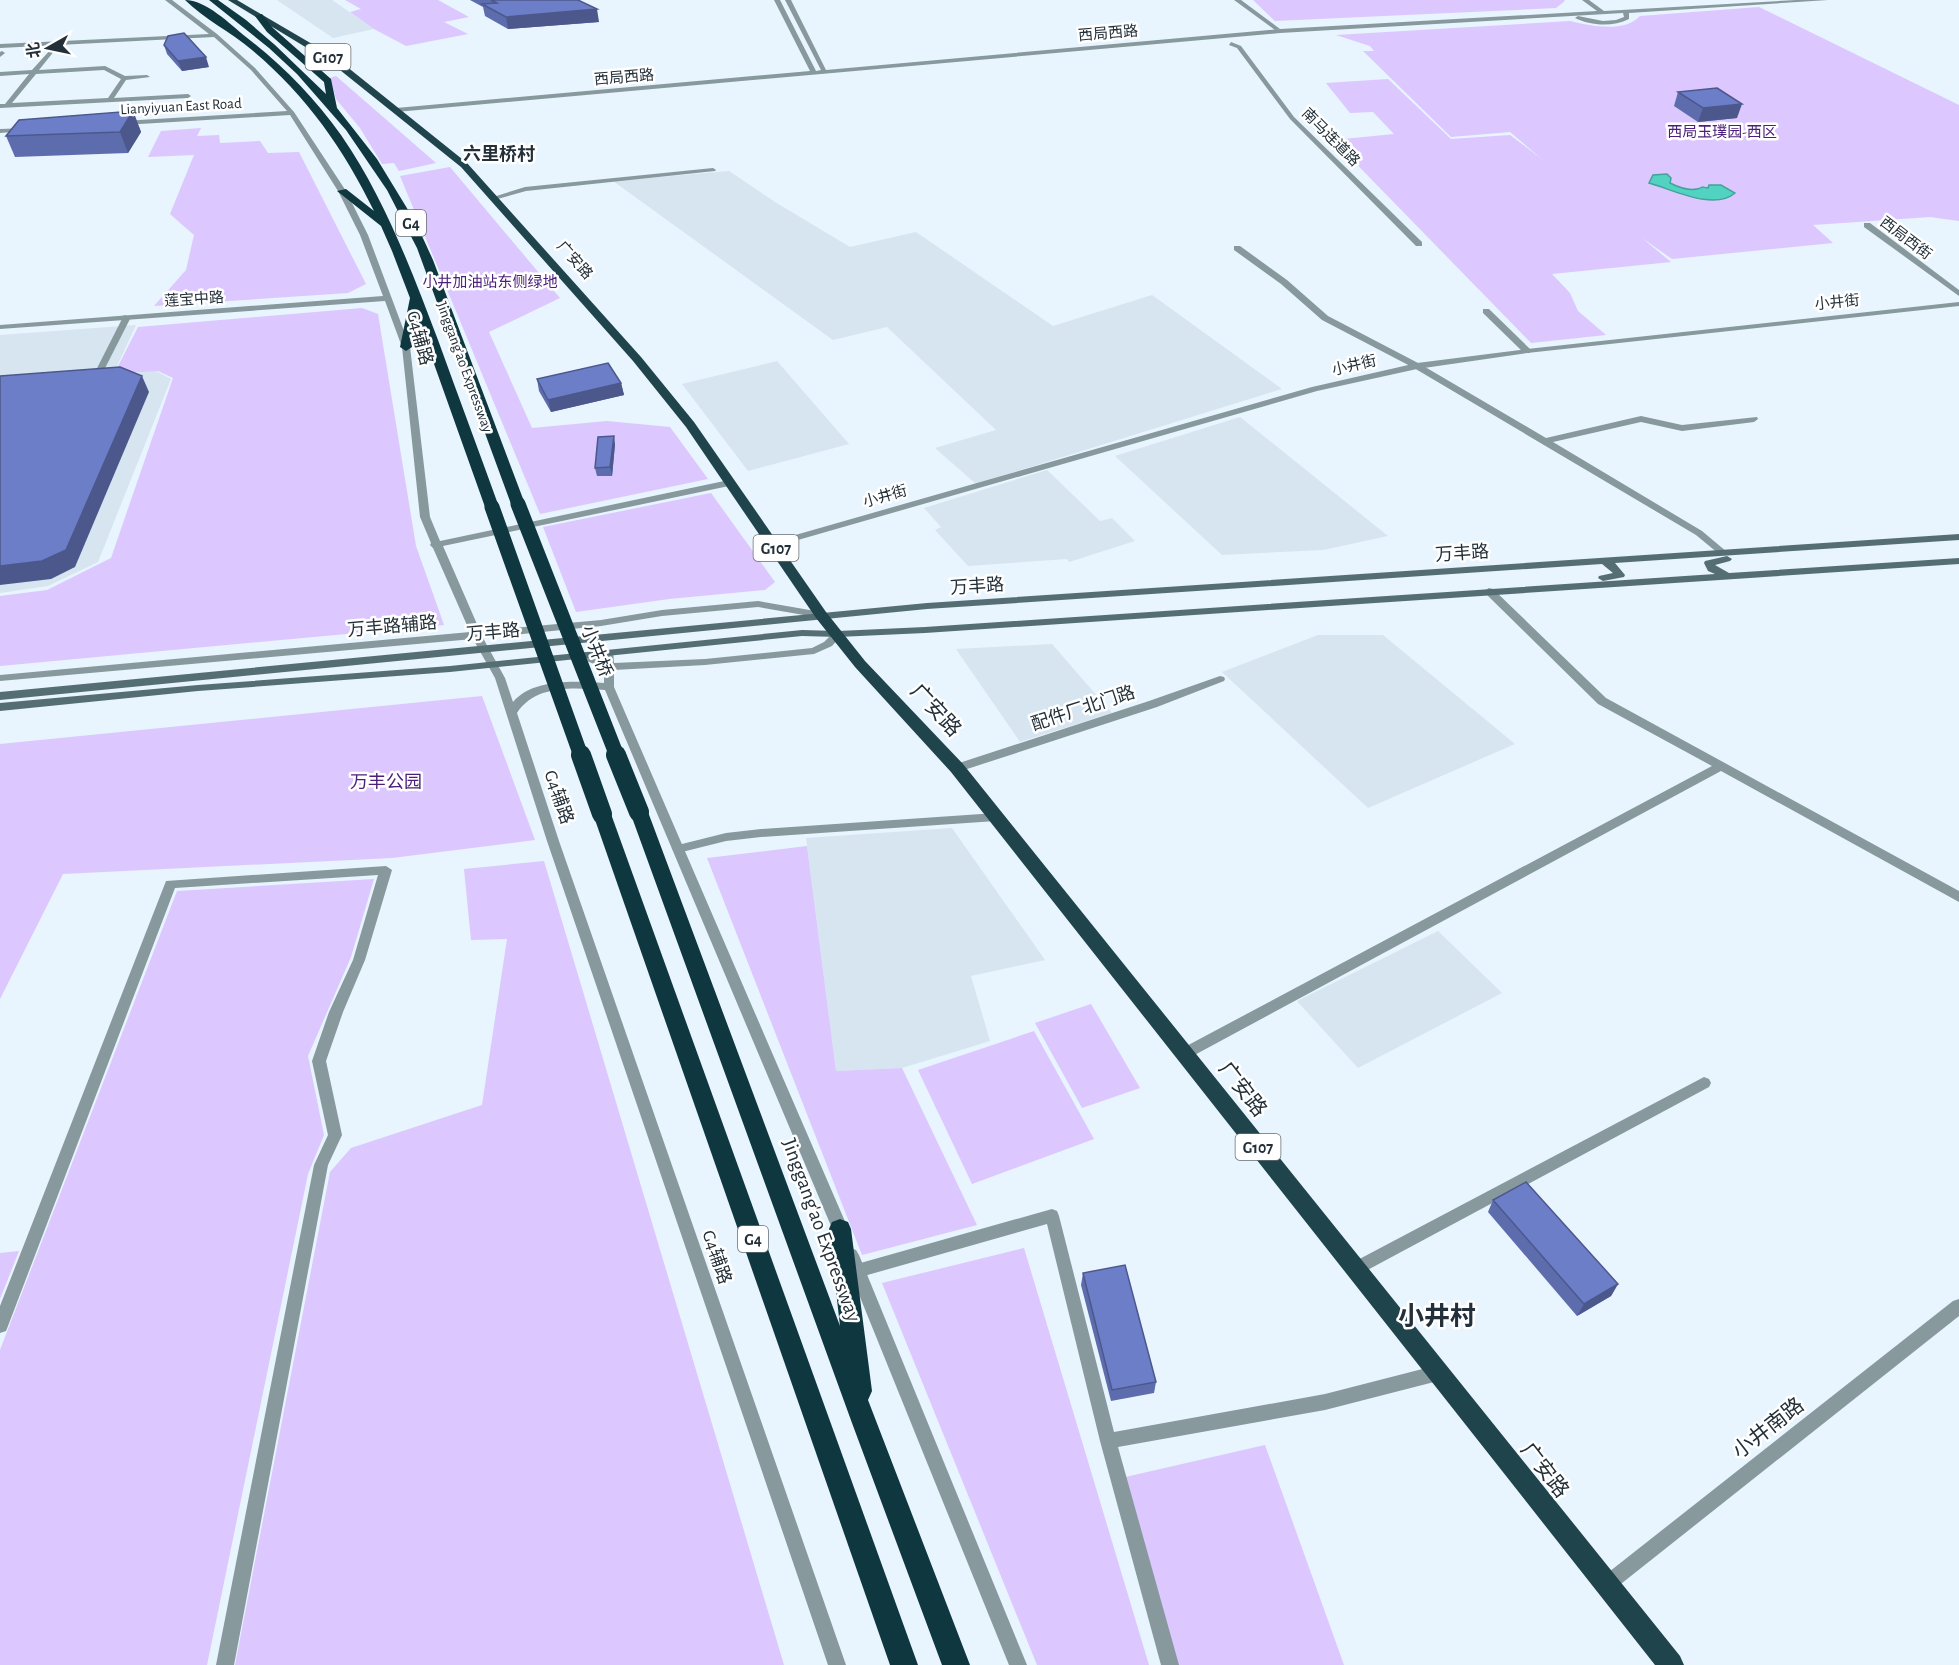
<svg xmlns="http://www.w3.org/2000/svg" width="1959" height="1665" viewBox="0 0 1959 1665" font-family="'Alegreya Sans','Noto Sans SC',sans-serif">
  <rect width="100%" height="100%" fill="#e8f4fe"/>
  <g fill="#d7e5f1">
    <polygon points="277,0 332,0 374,29 333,38"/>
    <polygon points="729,171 775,202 850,247 916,232 1053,326 1152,295 1282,389 976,484 935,448 996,430 887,327 833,340 613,181"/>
    <polygon points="136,325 113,375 156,371 171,379 98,562 48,586 0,593 0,335"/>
    <polygon points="777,361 849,444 748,471 682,384"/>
    <polygon points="1240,417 1388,536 1323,550 1222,555 1115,456"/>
    <polygon points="1047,470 1100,521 1112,518 1135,541 1069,562 1067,559 968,566 935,530 941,527 924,508"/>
    <polygon points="1318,635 1383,635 1515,744 1368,808 1222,672"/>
    <polygon points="1052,644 1112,713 1020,742 956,649"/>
    <polygon points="952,828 1045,960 971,976 990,1041 902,1068 836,1071 806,838"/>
    <polygon points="1438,931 1502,993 1358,1068 1297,1001"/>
  </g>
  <g fill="#dcc7fe">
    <polygon points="345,0 438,0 469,17 444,22 468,34 406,46 374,29 350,12 361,9"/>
    <polygon points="1253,0 1564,0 1565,1 1556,8 1275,21"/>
    <path d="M1759 7 1959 105V221L1930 217 1813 225 1833 243 1672 259 1642 238 1671 262 1552 274 1570 293 1578 311 1606 335 1531 343 1333 140 1394 134 1373 112 1350 113 1326 83 1388 79 1451 139 1510 135 1543 160 1510 132 1451 137 1363 51H1374L1370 46 1336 35 1570 21C1590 26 1625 33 1640 16Z"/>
    <polygon points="336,76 436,163 399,171 394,163 382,164 360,128 336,99 330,78"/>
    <polygon points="201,128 197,136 219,135 220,143 260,141 268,153 299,152 366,284 348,293 154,306 186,270 194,235 170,214 194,155 148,157 161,131"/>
    <polygon points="450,167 560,298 489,332 532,428 607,421 670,427 708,479 540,514 400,176"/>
    <polygon points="362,308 378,314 416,546 444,625 0,666 0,596 47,590 111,558 173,378 158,371 114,374 138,327"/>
    <polygon points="711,493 775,582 765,590 669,599 576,612 543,527"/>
    <polygon points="482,696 535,840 392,858 63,874 0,999 0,744"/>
    <polygon points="807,846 836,1071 902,1068 977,1225 862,1255 707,858"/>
    <polygon points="544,861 784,1665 235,1665 330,1172 351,1148 482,1105 507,939 471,940 464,869"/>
    <polygon points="374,879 351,957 308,1056 324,1135 308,1174 207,1665 0,1665 0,1350 177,891"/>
    <polygon points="1091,1004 1140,1088 1082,1108 1035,1023"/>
    <polygon points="1034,1031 1094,1139 972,1184 918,1070"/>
    <polygon points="1024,1248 1149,1665 1037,1665 882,1283"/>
    <polygon points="19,1251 0,1299 0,1253"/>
    <polygon points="1265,1445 1344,1665 1175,1665 1121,1478"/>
  </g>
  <path fill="#52d3c2" stroke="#44a299" stroke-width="1.5" d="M1667 174 1671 178 1670 183C1678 187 1688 191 1697 189 1707 187 1697 186 1708 188L1709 185H1721L1735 193C1714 211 1674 190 1649 183L1653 175Z"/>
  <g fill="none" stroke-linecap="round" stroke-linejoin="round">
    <g fill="#87999d" fill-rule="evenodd">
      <polygon points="1234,0 1241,0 1280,29 1275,30"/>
      <polygon points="1231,42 1241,46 1294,117 1422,242 1422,246 1416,246 1290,119 1237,48 1229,45"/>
      <path d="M52 48 55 50 39 70 105 66 125 76 147 75 150 77 126 80 114 98 188 94 191 96 188 98 0 108V104H5L29 74 0 76V72L32 70ZM104 70 121 79 108 98 12 103 36 74Z"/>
      <polygon points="2,51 5,53 0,57 0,52"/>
      <polygon points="713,168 716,170 715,171 526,191 494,200 490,198 525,187"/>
      <polygon points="1234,246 1240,246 1287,280 1328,316 1420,364 1546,438 1641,416 1682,425 1757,417 1758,419 1754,422 1682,431 1641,422 1553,442 1702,531 1727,552 1722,555 1719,554 1696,535 1414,368 1322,320 1281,284 1234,250"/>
      <polygon points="1483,309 1489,309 1530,349 1530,353 1524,353 1483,313"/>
      <polygon points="124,315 131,317 98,382 91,384 90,382"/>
      <polygon points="1489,588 1493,589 1606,698 1959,891 1959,902 1721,771 1189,1058 1184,1060 1179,1058 1177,1054 1179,1050 1712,766 1598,704 1485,593 1484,591"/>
      <polygon points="1220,676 1224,677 1225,679 1224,681 1157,707 961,771 957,772 951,768 953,765 1149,701"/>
      <polygon points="996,813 1002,817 996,821 761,837 726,841 678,853 672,849 674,846 726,833 761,829"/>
      <polygon points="386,866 392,870 365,960 343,1012 326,1061 342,1135 328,1165 234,1665 216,1665 314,1165 328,1135 312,1061 329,1012 353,960 378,875 175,888 8,1326 6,1331 0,1333 0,1306 166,881"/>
      <polygon points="1704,1077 1709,1079 1711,1083 1709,1087 1360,1274 1355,1276 1350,1274 1347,1269 1350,1264"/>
      <polygon points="1052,1209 1057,1211 1059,1216 1114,1432 1325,1394 1438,1365 1444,1368 1446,1373 1444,1378 1438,1381 1325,1410 1118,1447 1179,1665 1161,1665 1100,1441 1047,1224 857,1278 852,1276 849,1271 852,1266 857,1264"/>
    </g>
    <g fill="#87999d" fill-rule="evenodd">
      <path d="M165 0H172L217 34 255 68 294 112 346 191 368 235 410 347 430 517 440 541 729 480 734 483 729 486 443 546 480 631 601 620 662 610 758 601 821 612 826 615 821 618 758 607 662 616 601 626 483 638 505 678 513 702C533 678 576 681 604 683V669L579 657 578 655 579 653H587L604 660 605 650H613L614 663 705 659 812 648 824 642 834 632 838 631 843 634 832 646 814 654 705 665 614 670V687L850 1233 847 1238 842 1240 837 1238 834 1233 605 690C575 688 536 684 517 713L559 841 846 1665H828L547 841 495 678 473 639 0 681V675L470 632 433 548 430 545 431 543 420 517 402 347 385 301 0 329V325L383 296 360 235 338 191 290 115 123 125 120 123 123 121 287 111 251 70 214 37 0 48V44L209 34Z"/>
      <path d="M774 0H780L816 71 821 70 785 0H791L826 70 1280 29 1597 11 1582 0H1589L1604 11 1796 0H1828L1629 13V19C1613 27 1591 26 1575 18L1578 16 1603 21 1616 20 1624 17 1623 13 1280 33 396 112 393 110 396 108 810 71Z"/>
      <polygon points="27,128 28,129 25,131 0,133 0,129"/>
      <polygon points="1864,223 1870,223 1959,290 1959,296 1864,227"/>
      <polygon points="1959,302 1959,306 1527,353 1417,369 1317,391 777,546 771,546 769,544 771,542 1312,387 1417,363 1527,349"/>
      <polygon points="851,1248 856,1250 859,1255 1027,1665 1009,1665 843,1255 846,1250"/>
      <polygon points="1959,1299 1959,1316 1612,1591 1606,1594 1600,1591 1597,1585 1600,1579 1953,1301"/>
    </g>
    <g fill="#556e74" fill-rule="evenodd">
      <polygon points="1959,534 1959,540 1615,563 1625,575 1624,577 1603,581 1598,578 1599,576 1613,573 1602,564 927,609 0,700 0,692 927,603"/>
      <polygon points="1727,556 1732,559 1730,561 1715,565 1729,573 1959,558 1959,564 925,633 838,637 802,636 450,672 198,691 0,711 0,703 198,685 450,666 802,630 838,631 925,627 1715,574 1708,571 1704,563 1705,561"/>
    </g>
    <polygon fill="#20444c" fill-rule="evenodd" points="228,0 237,0 336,58 467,163 641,357 694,422 826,612 865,661 963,764 1680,1656 1684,1665 1655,1665 951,772 855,667 816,618 686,427 633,361 461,167 330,62"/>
    <g fill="#0f373f" fill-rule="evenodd">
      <path d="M185 0C206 0 230 24 246 37 282 65 314 97 341 135 384 197 411 269 438 340 458 396 479 451 499 507L497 510H487L485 507 418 319 412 347 406 351 400 347 410 298 392 251 381 226 337 191 346 189 374 211C344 149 305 94 252 50 231 32 204 19 185 0Z"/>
      <polygon points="209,0 218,0 246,20 275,45 326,94 324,82 267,32 255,16 262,14 273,28 331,79 337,108 377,159 416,223 433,260 525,504 523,507 513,507 511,504 417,248 387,190 346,130 297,74 269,48"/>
      <polygon points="639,806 645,808 648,812 840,1326 829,1229 832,1222 840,1219 848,1222 851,1229 872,1391 868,1400 970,1665 942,1665 852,1423 630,812 633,808"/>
      <polygon points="602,808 608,810 611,814 918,1665 890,1665 593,814 596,810"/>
    </g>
    <g stroke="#0f373f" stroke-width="15">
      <polyline points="518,504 617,756"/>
      <polyline points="492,507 581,756"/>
    </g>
    <g stroke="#0f373f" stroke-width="20">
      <polyline points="581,755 602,814"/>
      <polyline points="616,755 639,812"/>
    </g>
  </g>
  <g fill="#5d6cac">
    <polygon points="470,0 578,0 599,22 508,29 485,16 483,7"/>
    <polygon points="164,45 209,67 182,71 167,54"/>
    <polygon points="1678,92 1737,118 1698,122 1674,106"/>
    <polygon points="133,111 141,132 128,153 15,157 6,136"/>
    <polygon points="537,379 621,383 624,395 551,412 539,391"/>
    <polygon points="615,444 612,476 597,476 595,468"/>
    <polygon points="1493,1200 1618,1284 1611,1296 1577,1316 1488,1212"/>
    <polygon points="1083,1273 1156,1382 1154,1393 1111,1401 1081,1285"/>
  </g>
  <g fill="#4c588c">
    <polygon points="597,9 599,22 508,29 506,17"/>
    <polygon points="206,57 209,67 182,71 178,61"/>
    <polygon points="1742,104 1737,118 1698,122 1703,108"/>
    <polygon points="133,111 141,132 128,153 120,132"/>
    <polygon points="142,376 149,392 75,567 51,579 0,585 0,566"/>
    <polygon points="621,383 624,395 551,412 548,400"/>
    <polygon points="614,436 615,444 612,476 610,467"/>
    <polygon points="1618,1284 1611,1296 1577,1316 1584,1304"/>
  </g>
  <g fill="#6c7ec8" stroke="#4c588c" stroke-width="1.5">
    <polygon points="491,0 578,0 597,9 506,17 482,4 497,3"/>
    <polygon points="184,33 206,57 178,61 164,45 168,36"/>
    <polygon points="1717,88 1742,104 1703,108 1678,92"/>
    <polygon points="133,111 120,132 6,136 19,120"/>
    <polygon points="608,363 621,383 548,400 537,379"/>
    <polygon points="120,367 142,376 66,550 42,561 0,566 0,376"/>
    <polygon points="614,436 610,467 595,468 598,437"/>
    <polygon points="1526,1182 1618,1284 1584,1304 1493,1200"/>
    <polygon points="1125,1265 1156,1382 1112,1390 1083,1273"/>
  </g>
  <g text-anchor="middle" stroke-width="5" stroke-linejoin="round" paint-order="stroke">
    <g font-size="15" fill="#243039" stroke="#fff">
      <text transform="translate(1108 33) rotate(-5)" y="5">西局西路</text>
      <text transform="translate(624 77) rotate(-5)" y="5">西局西路</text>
      <text transform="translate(181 106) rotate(-3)" y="5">Lianyiyuan East Road</text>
      <text transform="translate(1331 137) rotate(45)" y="5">南马连道路</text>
      <text transform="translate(1906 238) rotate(37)" y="5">西局西街</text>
      <text transform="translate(575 260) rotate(48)" y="5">广安路</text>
      <text transform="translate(194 299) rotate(-4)" y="5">莲宝中路</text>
      <text transform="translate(1837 302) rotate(-6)" y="5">小井街</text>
      <text transform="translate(1354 365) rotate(-13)" y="5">小井街</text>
      <text transform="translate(465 367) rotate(70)" y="5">Jinggang'ao Expressway</text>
      <text transform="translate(885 496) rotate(-16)" y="5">小井街</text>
    </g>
    <g font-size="15" fill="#4c207a" stroke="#fff">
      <text x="1722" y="137">西局玉璞园-西区</text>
      <text x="490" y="287">小井加油站东侧绿地</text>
    </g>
    <g fill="#fff" stroke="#666e74" stroke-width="1.5">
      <rect x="305.5" y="44" width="45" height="26" rx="4.5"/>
      <rect x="396" y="210" width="30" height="26" rx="4.5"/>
      <rect x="753.5" y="535" width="45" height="26" rx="4.5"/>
      <rect x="1235.5" y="1134" width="45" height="26" rx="4.5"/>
      <rect x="738" y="1226" width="30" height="26" rx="4.5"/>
    </g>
    <g font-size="16" font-weight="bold" fill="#243039">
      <text x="328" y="63">G107</text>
      <text x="411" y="229">G4</text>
      <text x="776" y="554">G107</text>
      <text x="1258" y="1153">G107</text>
      <text x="753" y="1245">G4</text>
    </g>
    <g font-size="18" font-weight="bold" fill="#243039" stroke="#fff">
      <text x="499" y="160">六里桥村</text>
    </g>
    <g font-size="18" fill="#243039" stroke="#fff">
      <text transform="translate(420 338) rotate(75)" y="6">G4辅路</text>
      <text transform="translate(1462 553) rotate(-4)" y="6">万丰路</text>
      <text transform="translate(977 586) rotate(-4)" y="6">万丰路</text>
      <text transform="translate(392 626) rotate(-5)" y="6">万丰路辅路</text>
      <text transform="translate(493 632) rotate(-5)" y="6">万丰路</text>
      <text transform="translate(597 651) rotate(68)" y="6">小井桥</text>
      <text transform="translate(1083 708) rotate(-18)" y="6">配件厂北门路</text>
      <text transform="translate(559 797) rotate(71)" y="6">G4辅路</text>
      <text transform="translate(717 1257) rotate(71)" y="6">G4辅路</text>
    </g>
    <g font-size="18" fill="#4c207a" stroke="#fff">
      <text x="386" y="788">万丰公园</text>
    </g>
    <g font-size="21" fill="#243039" stroke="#fff">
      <text transform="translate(936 710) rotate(47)" y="7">广安路</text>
      <text transform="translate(1243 1089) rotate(52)" y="7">广安路</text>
      <text transform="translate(822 1230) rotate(70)" y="7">Jinggang'ao Expressway</text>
      <text transform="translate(1768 1428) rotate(-38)" y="7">小井南路</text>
      <text transform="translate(1545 1470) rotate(52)" y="7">广安路</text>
    </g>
    <g font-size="26" font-weight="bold" fill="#243039" stroke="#fff">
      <text x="1437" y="1325">小井村</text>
    </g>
  </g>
  <g transform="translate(48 48) rotate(261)" stroke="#ffffff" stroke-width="4.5" paint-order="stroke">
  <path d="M0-4.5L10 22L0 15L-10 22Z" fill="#243039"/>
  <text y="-9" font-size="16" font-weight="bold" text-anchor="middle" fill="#243039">北</text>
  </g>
</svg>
